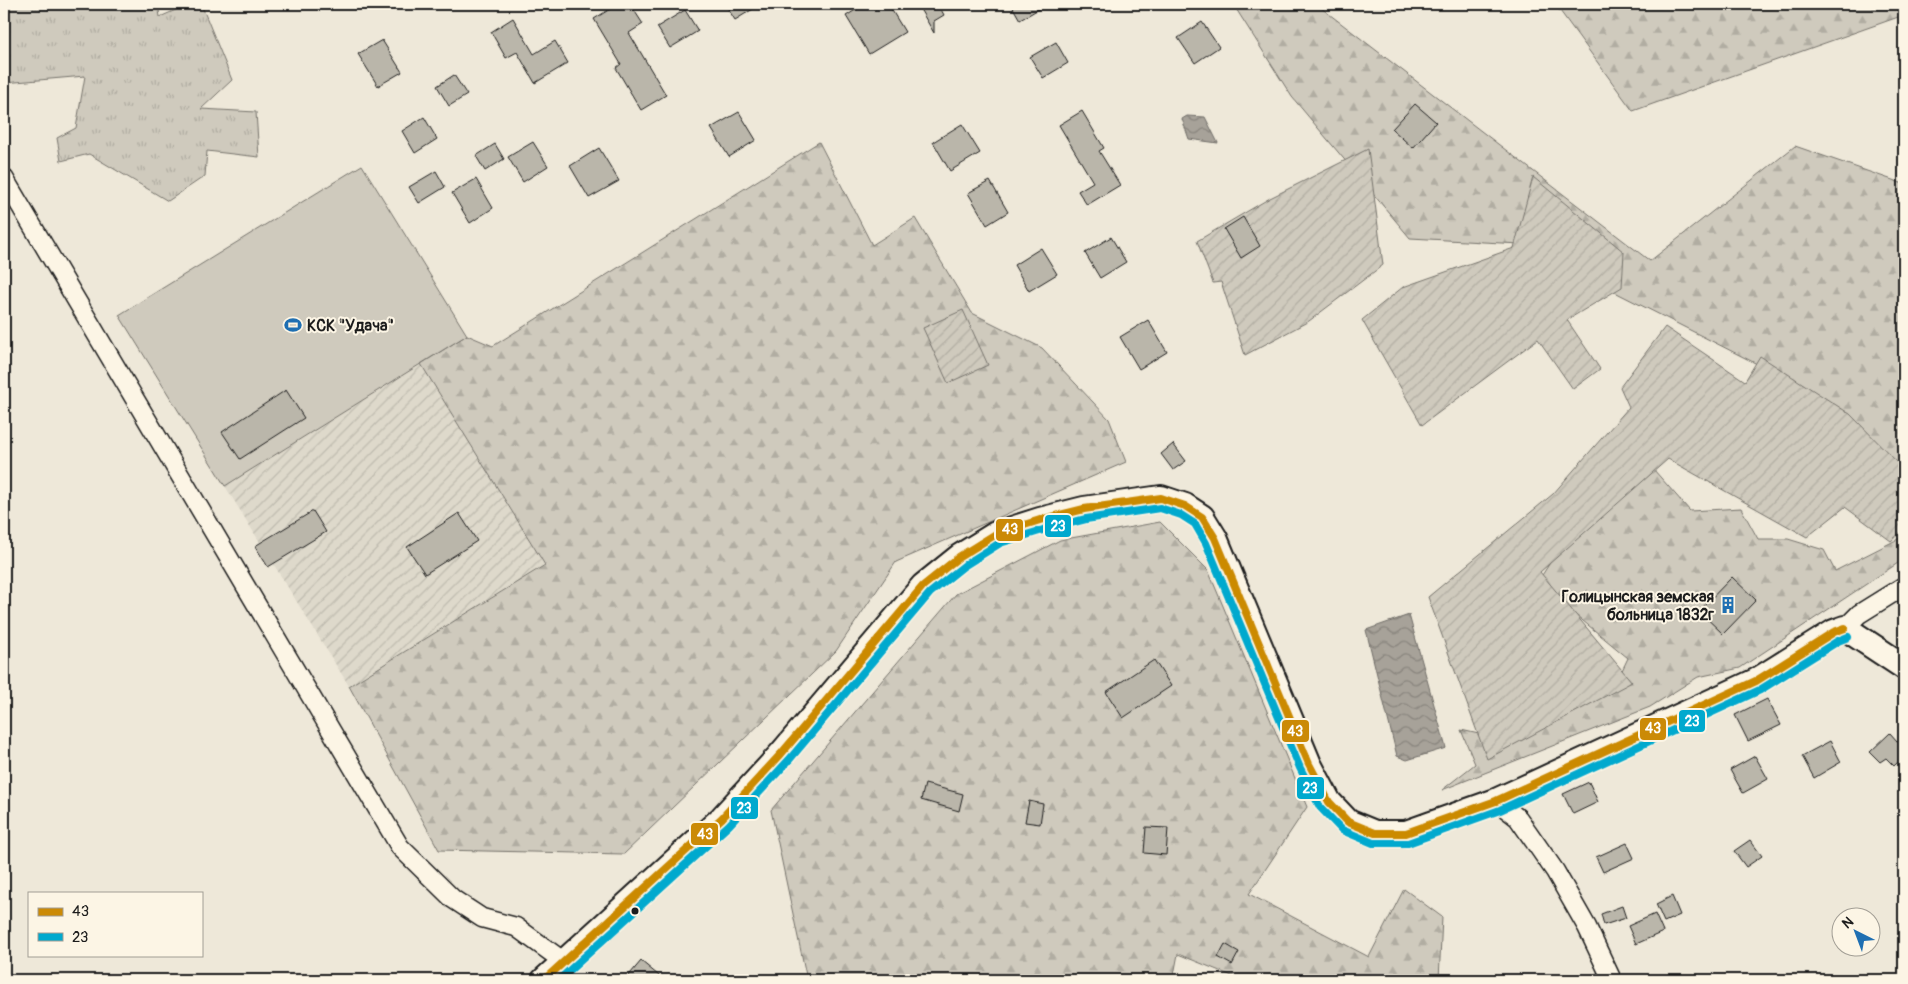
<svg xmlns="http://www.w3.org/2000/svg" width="1908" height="984" viewBox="0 0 1908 984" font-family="Pangolin,sans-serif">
  <defs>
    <pattern id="industrial-furrows" width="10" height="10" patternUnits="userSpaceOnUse" patternTransform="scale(1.25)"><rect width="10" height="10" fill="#ded9cb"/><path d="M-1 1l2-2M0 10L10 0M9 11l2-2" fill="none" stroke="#bebaae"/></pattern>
    <pattern id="grass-tufts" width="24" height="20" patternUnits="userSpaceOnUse" patternTransform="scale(1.25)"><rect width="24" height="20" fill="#cfcabd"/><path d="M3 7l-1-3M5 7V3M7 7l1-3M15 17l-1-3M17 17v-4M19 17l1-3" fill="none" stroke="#b1ada2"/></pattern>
    <pattern id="forest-firs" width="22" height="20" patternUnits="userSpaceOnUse" patternTransform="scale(1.25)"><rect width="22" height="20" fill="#cfcabd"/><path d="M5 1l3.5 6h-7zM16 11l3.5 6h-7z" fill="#b1ada2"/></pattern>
    <pattern id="garden-furrows" width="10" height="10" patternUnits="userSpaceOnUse" patternTransform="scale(1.25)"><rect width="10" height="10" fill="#cfcabd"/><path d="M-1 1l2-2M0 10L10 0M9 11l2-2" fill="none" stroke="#b1ada2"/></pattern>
    <pattern id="water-waves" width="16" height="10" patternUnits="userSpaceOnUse" patternTransform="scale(1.25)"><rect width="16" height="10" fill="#a7a299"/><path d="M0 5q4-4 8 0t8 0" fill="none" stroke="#87837c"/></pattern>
  </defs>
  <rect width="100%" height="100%" fill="#eee8d9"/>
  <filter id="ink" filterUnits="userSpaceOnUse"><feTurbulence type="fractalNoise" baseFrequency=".02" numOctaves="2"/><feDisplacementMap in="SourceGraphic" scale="10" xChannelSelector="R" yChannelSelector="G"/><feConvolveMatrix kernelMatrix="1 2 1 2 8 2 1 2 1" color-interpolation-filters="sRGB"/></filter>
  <g filter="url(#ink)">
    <polygon fill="url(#industrial-furrows)" points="421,364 545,565 349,686 225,486"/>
    <polygon fill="url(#grass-tufts)" stroke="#76736c" points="4,4 158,4 160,17 189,4 201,4 232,80 201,109 256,112 259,157 207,151 205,176 168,201 89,154 61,161 57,138 76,128 85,76 4,83"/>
    <g fill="url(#forest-firs)" stroke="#76736c">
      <polygon points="1233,4 1316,4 1650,261 1795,146 1904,184 1904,473 1763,367 1520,244 1410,238 1292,97"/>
      <polygon points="1555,4 1904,4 1904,15 1633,111"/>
      <polygon points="819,142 872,245 915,218 972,313 1042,348 1109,419 1126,462 896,562 836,651 624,854 439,850 349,686 545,565 421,364 467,335 493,346"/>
      <polygon points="1632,445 1690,511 1741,508 1758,539 1788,539 1824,550 1835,571 1904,536 1904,559 1740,668 1698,677 1650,707 1442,790 1475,764 1461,730 1501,739 1616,683 1628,658 1537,583 1582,513"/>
      <polygon points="1160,522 1208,570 1307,807 1249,894 1369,957 1404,889 1442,917 1439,980 1242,980 1178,954 1173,980 807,980 771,810 956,594 1060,540"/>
    </g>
    <g fill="url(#garden-furrows)" stroke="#76736c">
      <polygon points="1368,149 1383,265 1309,321 1245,355 1221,282 1213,283 1197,241 1270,198"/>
      <polygon points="1533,177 1624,252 1622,287 1567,320 1600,369 1573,389 1538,339 1422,425 1362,320 1403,287 1514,248"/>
      <polygon points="963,310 988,365 948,383 923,328"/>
      <polygon points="1665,327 1745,381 1760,356 1850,414 1904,469 1904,529 1891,541 1845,507 1807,537 1668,459 1540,572 1632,682 1487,759 1428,597 1553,494 1629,407 1620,387"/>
    </g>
    <polygon fill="#cfcabd" stroke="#76736c" points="362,165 467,335 225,486 119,315"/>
    <g fill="url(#water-waves)" stroke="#6f6c67">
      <polygon points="1187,116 1205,117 1218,143 1189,139 1182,119"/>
      <polygon points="1409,615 1446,748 1407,760 1397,756 1366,630"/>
    </g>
    <g fill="#bab6aa" stroke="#1c1c1c">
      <polygon points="618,4 630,4 643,24 629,33 666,95 641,110 616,68 621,64 594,19"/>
      <polygon points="725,4 761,4 735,20"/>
      <polygon points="865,4 888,4 905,32 869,54 846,16"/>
      <polygon points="917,4 938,4 944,15 934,21 934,33"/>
      <polygon points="1011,4 1047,4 1020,20"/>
      <polygon points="685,10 698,31 670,48 657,27"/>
      <polygon points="513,18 534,54 555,41 568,63 535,83 517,52 506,58 491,32"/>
      <polygon points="1202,22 1219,47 1195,63 1178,38"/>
      <polygon points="382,40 402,72 378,86 358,54"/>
      <polygon points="1056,42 1068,63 1043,78 1030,57"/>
      <polygon points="454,75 467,95 449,106 437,86"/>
      <polygon points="1415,104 1436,122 1413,148 1392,129"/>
      <polygon points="1082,111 1104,148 1099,151 1120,185 1087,205 1078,191 1093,182 1059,125"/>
      <polygon points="739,112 756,140 729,157 711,128"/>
      <polygon points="424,117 437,139 415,153 402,131"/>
      <polygon points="962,124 980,153 950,171 933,142"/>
      <polygon points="533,142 548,166 523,182 508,157"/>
      <polygon points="495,144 504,159 485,171 476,156"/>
      <polygon points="599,148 619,181 589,198 570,166"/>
      <polygon points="436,171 445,187 419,203 409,187"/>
      <polygon points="476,179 493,208 470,223 452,193"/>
      <polygon points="990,181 1008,212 987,225 968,193"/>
      <polygon points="1243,217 1260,246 1241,258 1224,229"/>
      <polygon points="1111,237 1126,262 1100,278 1085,253"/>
      <polygon points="1041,248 1057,274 1029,291 1014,265"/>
      <polygon points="1148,320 1167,352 1139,369 1120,337"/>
      <polygon points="286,390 304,418 240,459 222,432"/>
      <polygon points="1173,444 1186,461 1173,470 1161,454"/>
      <polygon points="313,511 326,532 268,567 255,546"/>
      <polygon points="459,513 477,541 425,574 407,547"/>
      <polygon points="1732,577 1756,600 1723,634 1699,611"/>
      <polygon points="1154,660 1171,686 1123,718 1106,692"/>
      <polygon points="1767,699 1781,725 1748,741 1735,715"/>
      <polygon points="1890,733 1904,749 1904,756 1894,766 1886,758 1880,762 1870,752"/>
      <polygon points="1830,741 1841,762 1814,778 1802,756"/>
      <polygon points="1755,756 1768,779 1743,793 1730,770"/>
      <polygon points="1589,782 1598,802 1573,814 1563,794"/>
      <polygon points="925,784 963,794 959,811 921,800"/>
      <polygon points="1029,801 1043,804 1040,824 1025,822"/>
      <polygon points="1146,827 1168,828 1166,855 1144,853"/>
      <polygon points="1750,840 1762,856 1746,867 1734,851"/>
      <polygon points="1627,843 1634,858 1603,872 1596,857"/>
      <polygon points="1672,896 1680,915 1664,922 1656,904"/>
      <polygon points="1622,906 1626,918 1604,925 1601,914"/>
      <polygon points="1655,914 1663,932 1636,944 1628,926"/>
      <polygon points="1225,944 1239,952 1232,965 1218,957"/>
      <polygon points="641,961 664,980 625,980"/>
    </g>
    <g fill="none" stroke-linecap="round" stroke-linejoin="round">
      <g stroke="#1c1c1c" stroke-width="21">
        <g id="street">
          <polyline points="4,178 400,847 453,899 482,918 516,927 563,961"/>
          <polyline points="1845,628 1859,614 1904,586"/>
          <polyline points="1496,801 1518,818 1555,871 1587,927 1612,980"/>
        </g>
      </g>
      <g stroke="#1c1c1c" stroke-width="28">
        <polyline id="secondary" points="544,980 722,818 781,754 923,586 959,557 996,534 1040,520 1084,509 1161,498 1185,506 1202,517 1215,538 1309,764 1329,802 1348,822 1375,833 1406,833 1496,801 1756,681 1834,632 1845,628 1904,667"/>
      </g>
      <use href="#street" stroke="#fcf5e5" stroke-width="18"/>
      <use href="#secondary" stroke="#fcf5e5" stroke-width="24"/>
      <g stroke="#fcf5e5" stroke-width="11">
        <polyline id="bus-1" points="544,980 722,818 781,754 923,586 959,557 996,534 1040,520 1084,509 1161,498 1185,506 1202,517 1215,538 1309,764 1329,802 1348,822 1375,833 1406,833 1496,801 1756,681 1834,632 1845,628"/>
      </g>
      <g stroke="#fcf5e5" stroke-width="11">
        <polyline id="bus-2" points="559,980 729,825 789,760 930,593 965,565 1000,543 1043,530 1086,519 1160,508 1181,515 1195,524 1206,543 1300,768 1320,807 1342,830 1373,843 1408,843 1500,810 1760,690 1838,641 1848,637"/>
      </g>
      <use href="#bus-1" stroke="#cb8a06" stroke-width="8"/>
      <use href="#bus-2" stroke="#00a9ce" stroke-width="8"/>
    </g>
  </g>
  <defs>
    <g id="stadium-bare" transform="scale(1.35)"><path d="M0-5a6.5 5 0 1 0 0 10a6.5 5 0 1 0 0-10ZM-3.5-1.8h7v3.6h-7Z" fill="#1f6fb2" stroke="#fcf5e5" stroke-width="2.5" paint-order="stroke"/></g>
    <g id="building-bare" transform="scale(1.35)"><path d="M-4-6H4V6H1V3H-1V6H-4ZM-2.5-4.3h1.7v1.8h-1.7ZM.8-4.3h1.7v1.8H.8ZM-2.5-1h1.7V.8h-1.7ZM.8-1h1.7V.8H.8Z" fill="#1f6fb2" stroke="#fcf5e5" stroke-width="2.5" paint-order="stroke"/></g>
  </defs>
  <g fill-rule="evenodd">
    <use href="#stadium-bare" x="293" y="325"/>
    <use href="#building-bare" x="1728" y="605"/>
  </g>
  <circle fill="#1c1c1c" stroke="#fcf5e5" stroke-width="2" cx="635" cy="911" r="4.5"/>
  <g text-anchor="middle" stroke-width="4" stroke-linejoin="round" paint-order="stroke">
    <g font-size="16" font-weight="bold" fill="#1c1c1c" stroke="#fcf5e5" text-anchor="start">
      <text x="307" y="331">КСК "Удача"</text>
      <text x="1714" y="602" text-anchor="end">Голицынская земская<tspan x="1714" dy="18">больница 1832г</tspan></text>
    </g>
  </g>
  <g stroke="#fcf5e5" stroke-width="2">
    <rect x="1044" y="514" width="28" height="24" rx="5" fill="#00a9ce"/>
    <rect x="995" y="518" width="29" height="24" rx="5" fill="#cb8a06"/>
    <rect x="1678" y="709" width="28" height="24" rx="5" fill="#00a9ce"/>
    <rect x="1639" y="717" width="28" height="24" rx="5" fill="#cb8a06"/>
    <rect x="1281" y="719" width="29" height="24" rx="5" fill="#cb8a06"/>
    <rect x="1296" y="776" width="29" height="24" rx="5" fill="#00a9ce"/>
    <rect x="730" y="796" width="29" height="24" rx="5" fill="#00a9ce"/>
    <rect x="690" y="822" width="29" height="24" rx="5" fill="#cb8a06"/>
  </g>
  <g font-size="14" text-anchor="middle" font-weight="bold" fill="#fff">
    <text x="1058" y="531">23</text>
    <text x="1010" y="534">43</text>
    <text x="1692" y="726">23</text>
    <text x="1653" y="733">43</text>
    <text x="1295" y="736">43</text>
    <text x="1310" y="793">23</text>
    <text x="744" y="813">23</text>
    <text x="705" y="839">43</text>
  </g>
  <rect width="1908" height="984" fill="none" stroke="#fcf5e5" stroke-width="20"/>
  <rect x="10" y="10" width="1888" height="964" fill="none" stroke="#1c1c1c" stroke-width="2" filter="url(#ink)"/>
  <rect x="28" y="892" width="175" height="65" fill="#fcf5e5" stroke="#a29e95"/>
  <rect x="38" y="908" width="25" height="8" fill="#cb8a06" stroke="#a29e95"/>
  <text x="72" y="916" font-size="15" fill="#1c1c1c">43</text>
  <rect x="38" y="933" width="25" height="8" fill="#00a9ce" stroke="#a29e95"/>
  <text x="72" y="942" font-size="15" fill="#1c1c1c">23</text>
  <g transform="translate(1856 932) rotate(318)"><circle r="24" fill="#fcf5e5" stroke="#a29e95"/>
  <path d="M0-4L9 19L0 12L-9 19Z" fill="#1f6fb2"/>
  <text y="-8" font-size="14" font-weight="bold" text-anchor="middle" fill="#1c1c1c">N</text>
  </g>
</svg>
